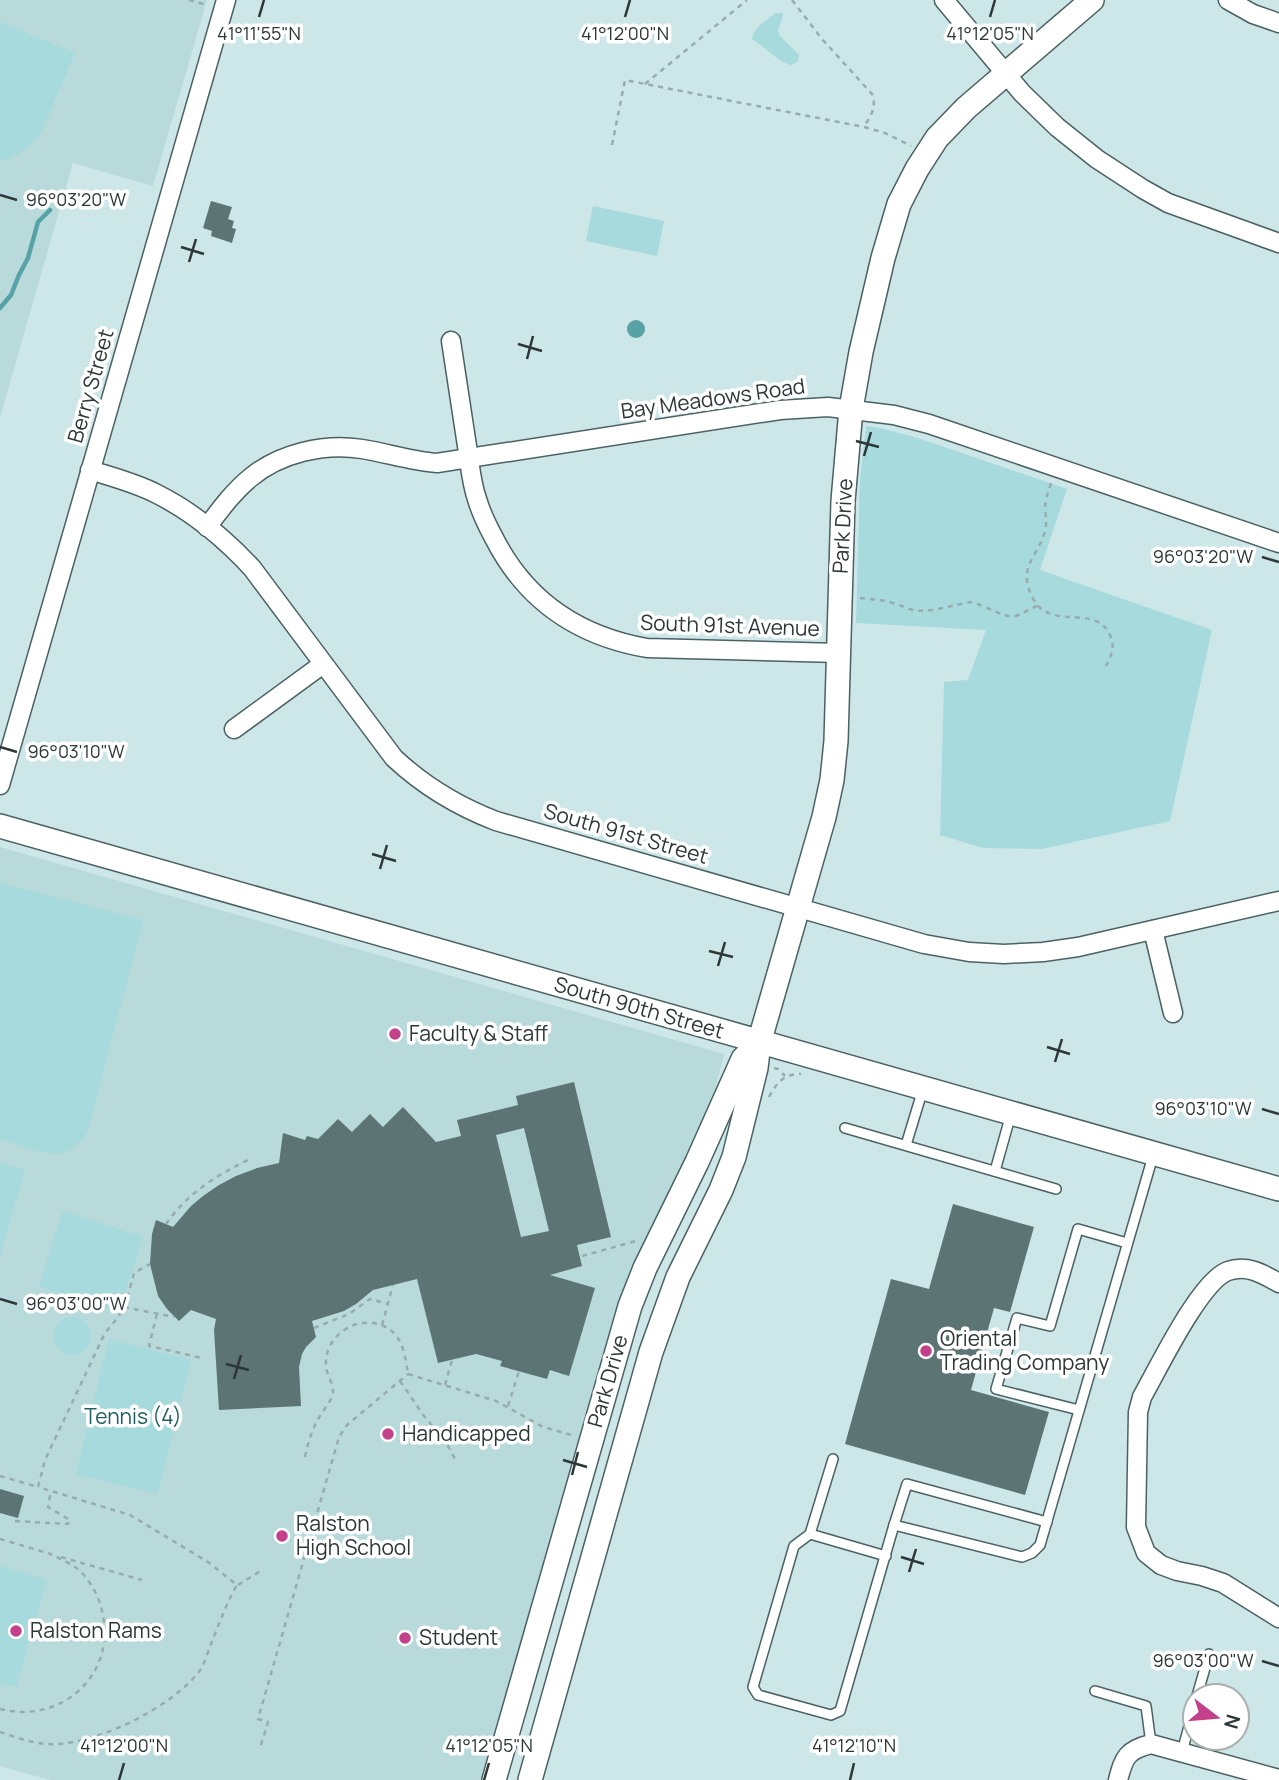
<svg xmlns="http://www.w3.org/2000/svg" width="1279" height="1780" viewBox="0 0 1279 1780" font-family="Manrope,sans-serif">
  <rect width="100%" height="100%" fill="#cde6e7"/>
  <g fill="#b8dadb">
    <polygon points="0,0 207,0 153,186 73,163 0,417"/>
    <polygon points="0,847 724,1054 697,1162 630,1306 494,1780 50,1780 0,1766"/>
  </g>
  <g fill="#a6dadc">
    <path d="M776 13H782L783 16 778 30 780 36 799 55 798 61 791 65C775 60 766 47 752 39 754 27 767 20 776 13Z"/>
    <path d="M0 22 75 53 43 129C33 145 19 157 0 161Z"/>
    <polygon points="593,206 664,221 657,256 586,241"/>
    <polygon points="866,426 880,428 918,438 1067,489 1040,570 1212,630 1170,821 1042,849 983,848 940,835 944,682 968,680 986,630 856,623 860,479"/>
    <path d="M0 883 143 920 87 1133C81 1140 75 1148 66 1152 51 1159 17 1144 0 1139Z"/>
    <polygon points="0,1163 25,1170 0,1255"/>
    <polygon points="63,1211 143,1237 119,1312 39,1286"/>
    <circle cx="72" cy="1336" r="19"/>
    <polygon points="109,1339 191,1360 157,1494 76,1474"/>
    <polygon points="0,1566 47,1580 16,1687 0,1683"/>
  </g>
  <circle fill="#56a2a6" cx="636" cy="329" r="9"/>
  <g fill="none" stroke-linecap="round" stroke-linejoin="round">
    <polyline stroke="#56a2a6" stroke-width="4.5" points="0,308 11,295 19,275 28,258 38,222 50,210"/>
  </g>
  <g fill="#5d7475" fill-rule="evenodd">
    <polygon points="211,201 232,207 228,219 234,221 232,228 236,229 232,243 211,236 212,231 203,228"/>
    <path d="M574 1082 611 1237 577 1245 582 1266 550 1275 595 1288 569 1376 550 1370 547 1379 500 1366 502 1361 476 1354 438 1363 417 1279 373 1290 356 1304 344 1311 312 1321 316 1337 306 1347 302 1354 299 1367 301 1406 219 1410 214 1330 216 1319 191 1310 179 1321 167 1309 158 1296 150 1264 152 1234 156 1220 173 1227 191 1206 203 1196 219 1185 236 1176 257 1168 279 1163 283 1133 305 1140 307 1136 318 1139 338 1119 352 1132 370 1114 383 1127 403 1107 436 1142 461 1136 457 1120 518 1105 516 1096ZM524 1128 549 1231 521 1237 496 1135Z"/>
    <polygon points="953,1204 1034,1227 1010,1312 994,1308 971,1390 1049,1412 1025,1495 845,1444 891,1279 929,1289"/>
    <polygon points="0,1489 24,1496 18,1518 0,1513"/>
  </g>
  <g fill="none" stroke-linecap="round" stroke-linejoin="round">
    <g stroke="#4b6162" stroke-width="12">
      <g id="service">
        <polyline points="845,1128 1056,1189"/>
        <polyline points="906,1145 923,1089"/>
        <polyline points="995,1171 1011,1114"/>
        <polyline points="1079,1410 996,1389 1017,1318 1050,1326 1078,1229 1127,1243"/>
        <polyline points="833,1459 810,1534 794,1546 753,1687 758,1695 831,1715 840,1711 894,1525 1022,1557 1032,1553 1040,1545 1153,1156"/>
        <polyline points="894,1525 907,1484 1047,1522"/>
        <polyline points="810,1534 886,1556"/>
        <polyline points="1095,1691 1146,1706 1151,1744"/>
        <polyline points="1197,1696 1209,1654"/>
        <polyline points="1182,1752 1195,1704"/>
      </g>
    </g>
    <g stroke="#4b6162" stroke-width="21">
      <g id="minor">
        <polyline points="944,0 1022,93 1057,127 1097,159 1143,189 1168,203 1279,243"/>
        <polyline points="1228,0 1253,14 1279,23"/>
        <path d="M451 341C456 376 462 411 467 446 470 464 471 482 477 499 481 513 487 525 494 538 526 601 578 636 647 648L839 653"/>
        <path d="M90 470C112 477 136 483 157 494 193 512 225 539 252 568L394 758C424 786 457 806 496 821L924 944 969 952 1004 954 1043 952 1078 947 1279 901"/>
        <path d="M207 527C220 510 233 492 250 478 280 453 324 443 362 449 387 453 411 461 437 463L780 410 828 407 894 415 929 424 1279 543"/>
        <polyline points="234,729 323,664"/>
        <polyline points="0,785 226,0"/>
        <polyline points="1153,930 1173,1013"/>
        <path d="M1279 1283C1263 1274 1247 1264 1228 1271 1200 1281 1158 1369 1142 1397L1138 1412 1136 1527 1146 1553 1161 1565 1177 1571 1202 1576 1223 1583 1279 1618"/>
        <path d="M1118 1780C1124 1757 1127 1750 1151 1744L1279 1779"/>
      </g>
    </g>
    <g stroke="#4b6162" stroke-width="26">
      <g id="tertiary">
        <polyline points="0,826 1279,1189"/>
        <polyline points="494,1780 630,1306 645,1268 697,1162 743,1059 759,1043"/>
        <polyline points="530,1780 651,1352 678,1277 721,1190 734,1157 756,1068 759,1043 824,817 832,780 836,741 843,501 851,409 861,352 883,258 899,204 917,169 937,138 966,108 1092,0"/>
      </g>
    </g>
    <g stroke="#98acad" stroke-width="2.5" stroke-dasharray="5 5" stroke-linecap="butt">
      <polyline points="189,0 207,5"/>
      <path d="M792 0 822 39 872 94C877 108 871 115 864 127"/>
      <polyline points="645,84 747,0"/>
      <polyline points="612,145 625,80 864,127 885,133 911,146"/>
      <path d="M1051 483C1048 492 1045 500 1045 510 1046 517 1047 524 1045 531 1039 555 1019 565 1030 592 1032 596 1035 603 1038 606 1061 628 1096 605 1110 635 1115 647 1112 655 1106 666"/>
      <polyline points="860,598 887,601 916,611 933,610 970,602 978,604 1001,614 1008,616 1016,616 1037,606"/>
      <polyline points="774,1068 778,1069 785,1076"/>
      <path d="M769 1097C777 1082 784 1074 801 1074"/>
      <path d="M166 1224C187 1194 215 1176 248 1160"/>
      <polyline points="582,1256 636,1241"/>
      <polyline points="124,1307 174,1317"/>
      <polyline points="157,1314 149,1346 202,1358"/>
      <polyline points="382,1325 393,1285"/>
      <polyline points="314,1328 349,1314 370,1299 388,1304"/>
      <polyline points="408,1374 496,1401 543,1427 575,1436"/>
      <polyline points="400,1381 424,1416 446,1442 456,1461"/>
      <polyline points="445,1385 452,1360"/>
      <polyline points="508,1406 519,1371"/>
      <path d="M305 1457C309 1438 314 1423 326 1407 328 1403 333 1398 333 1393 334 1385 327 1375 326 1367 323 1338 354 1315 381 1325 402 1332 405 1354 408 1374"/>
      <path d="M0 1476 38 1487 45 1460 104 1335C109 1327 114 1323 118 1317 127 1304 130 1287 134 1273L150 1264"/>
      <polyline points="15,1521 68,1524 70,1520 48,1507 51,1491"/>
      <polyline points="0,1539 51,1554"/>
      <polyline points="61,1557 142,1580"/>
      <polyline points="238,1585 262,1570"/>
      <path d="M0 1709C61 1725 118 1674 102 1611 99 1597 92 1584 82 1573 73 1564 61 1559 50 1554"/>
      <path d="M0 1732C15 1737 31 1743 47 1744 93 1747 174 1707 201 1669 205 1662 208 1652 211 1644 219 1624 226 1604 237 1585L208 1562 130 1515 38 1487"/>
      <polyline points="261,1745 268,1722 258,1719 339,1437 347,1425 408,1374"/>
    </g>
    <use href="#service" stroke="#fff" stroke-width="9"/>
    <use href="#minor" stroke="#fff" stroke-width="18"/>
    <use href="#tertiary" stroke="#fff" stroke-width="23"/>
  </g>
  <path fill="none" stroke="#2d3738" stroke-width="2.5" d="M259 17 264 0M625 17 630 0M990 17 995 0M0 195 17 200M181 247 204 254M189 262 196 239M518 344 542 351M527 359 533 336M856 441 879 447M864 456 871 432M1262 557 1279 562M0 747 17 752M372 854 396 861M380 869 387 845M709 951 733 957M718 966 725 942M1047 1047 1070 1054M1055 1062 1062 1039M1262 1109 1279 1114M0 1299 17 1304M226 1364 249 1370M234 1379 241 1355M563 1460 587 1467M572 1475 578 1452M901 1557 924 1564M909 1572 916 1549M1262 1661 1279 1666M119 1780 124 1763M484 1780 489 1763M850 1780 854 1763"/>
  <g fill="#c3418a" stroke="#fff" stroke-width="2.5">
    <circle cx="395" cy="1034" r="7"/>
    <circle cx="926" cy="1351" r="7"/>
    <circle cx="388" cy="1434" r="7"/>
    <circle cx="282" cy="1536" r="7"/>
    <circle cx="16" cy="1631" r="7"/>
    <circle cx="405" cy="1638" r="7"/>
  </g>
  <g text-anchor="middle" stroke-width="7" stroke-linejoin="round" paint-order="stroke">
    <g font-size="21" fill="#2d3738" stroke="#fff">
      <text transform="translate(91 386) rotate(-74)" y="7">Berry Street</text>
      <text transform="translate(713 399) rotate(-8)" y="7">Bay Meadows Road</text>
      <text transform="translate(843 526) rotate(-87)" y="7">Park Drive</text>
      <text transform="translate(730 626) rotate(2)" y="7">South 91st Avenue</text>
      <text transform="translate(626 834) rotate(16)" y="7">South 91st Street</text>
      <text transform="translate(639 1008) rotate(16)" y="7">South 90th Street</text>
      <text transform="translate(608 1381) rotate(-74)" y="7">Park Drive</text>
    </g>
    <g font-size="21" fill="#2d3738" stroke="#fff" text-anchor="start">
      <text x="409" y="1041">Faculty &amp; Staff</text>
      <text x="940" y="1346">Oriental<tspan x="940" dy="24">Trading Company</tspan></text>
      <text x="402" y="1441">Handicapped</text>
      <text x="296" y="1531">Ralston<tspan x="296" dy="24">High School</tspan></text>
      <text x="30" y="1638">Ralston Rams</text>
      <text x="419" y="1645">Student</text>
    </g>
    <g font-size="21" fill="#1f5f62" stroke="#fff">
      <text x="133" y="1424">Tennis (4)</text>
    </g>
  </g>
  <g font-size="18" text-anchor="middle" fill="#2d3738" stroke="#fff" stroke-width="7" stroke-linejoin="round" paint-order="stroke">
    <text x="259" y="40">41°11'55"N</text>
    <text x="625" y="40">41°12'00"N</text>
    <text x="990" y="40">41°12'05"N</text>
    <text x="76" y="206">96°03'20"W</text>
    <text x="1203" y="563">96°03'20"W</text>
    <text x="76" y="758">96°03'10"W</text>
    <text x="1203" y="1115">96°03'10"W</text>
    <text x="76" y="1310">96°03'00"W</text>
    <text x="1203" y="1667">96°03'00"W</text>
    <text x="124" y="1752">41°12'00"N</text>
    <text x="489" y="1752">41°12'05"N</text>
    <text x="854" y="1752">41°12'10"N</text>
  </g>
  <g transform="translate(1216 1717) rotate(106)"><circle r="33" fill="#ffffff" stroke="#abafaf" stroke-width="2"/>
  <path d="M0-5L12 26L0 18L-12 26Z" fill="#c3418a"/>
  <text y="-10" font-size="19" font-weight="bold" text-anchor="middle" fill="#2d3738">N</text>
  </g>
</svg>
